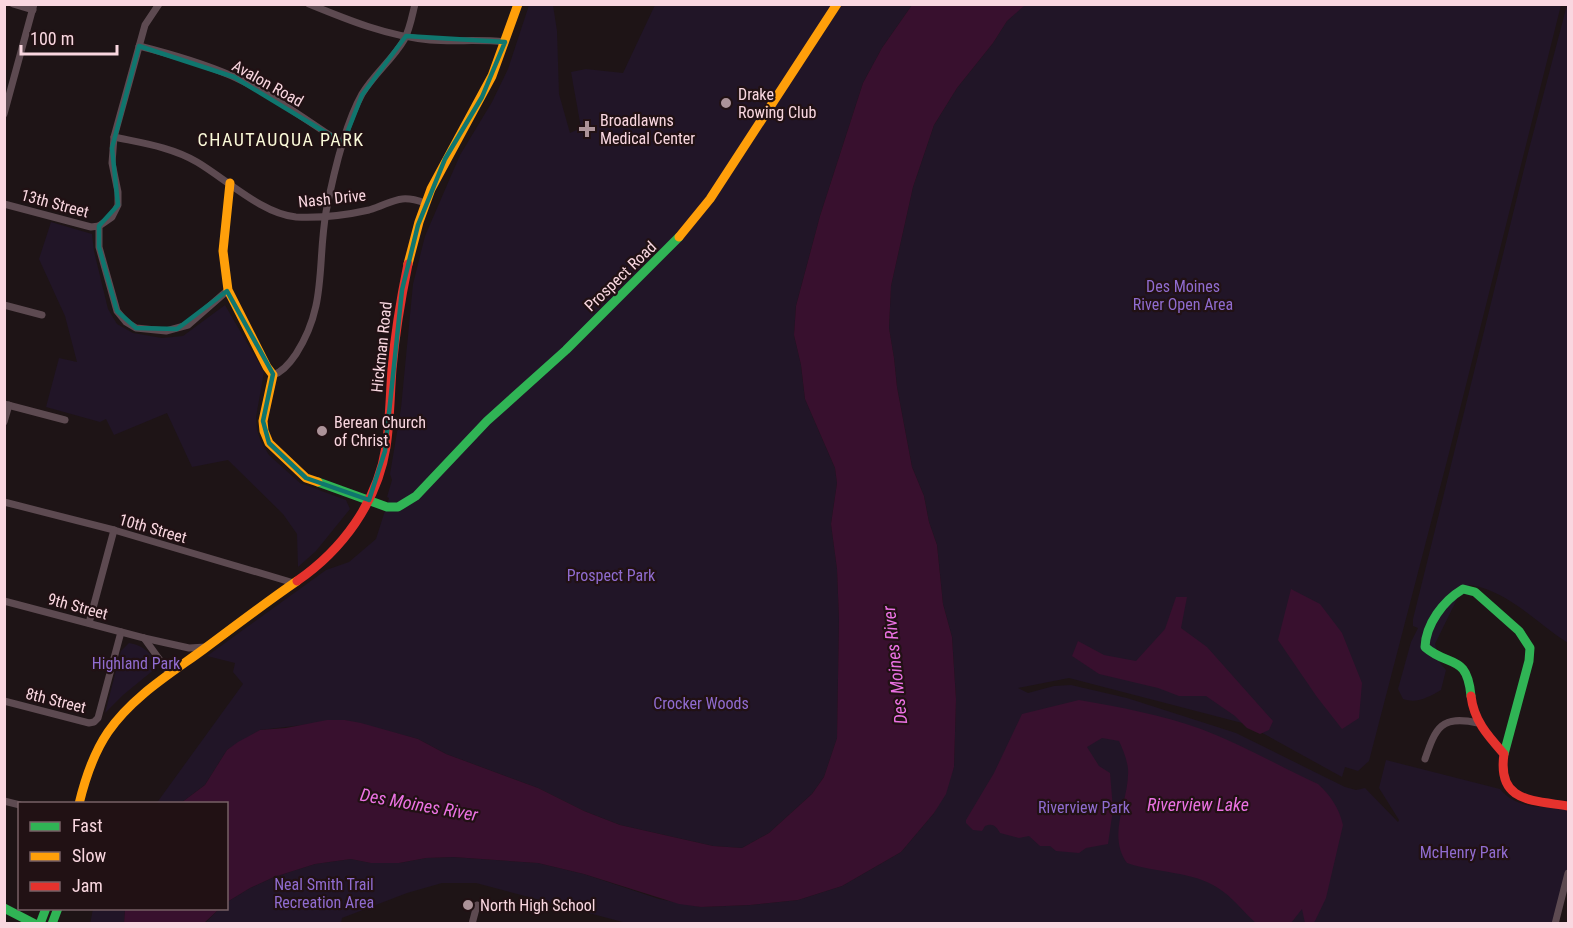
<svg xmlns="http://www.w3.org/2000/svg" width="1573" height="928" viewBox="0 0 1573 928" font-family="'Roboto Condensed',sans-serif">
  <rect width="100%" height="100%" fill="#1e1416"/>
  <g fill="#211527">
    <path d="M1025 4 1561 5 1448 457 1369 761 1358 771 1345 767 1342 777 1246 724 1069 678 1018 688 1028 693 1054 686 1071 685 1127 698 1236 733 1345 787 1356 790 1365 788 1398 822 1399 820 1379 788 1386 760 1500 789C1517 810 1545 807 1568 808V873L1555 923 630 924 476 883H442L407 893 342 918 341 923 204 924 219 909 226 908 227 902 250 888 274 877 315 864 351 859 371 863H399L426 858 453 857 538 863 584 874 659 899 701 907 750 905 798 900 842 886 901 852 934 813 954 767 956 699 952 637 943 604 937 545 929 522 924 496 912 467 897 387 894 358 889 328 891 286 913 187 934 125 957 88 993 43 1007 21Z"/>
    <polygon points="529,5 553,5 557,31 559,94 570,133 581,128 571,72 586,69 623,73 655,5 912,5 882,48 863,83 820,216 796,306 794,335 801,365 805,399 835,468 837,483 831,524 837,569 839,619 837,738 824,777 812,794 769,833 742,848 713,846 620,825 584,811 538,788 446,754 418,739 345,720 260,730 227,750 205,785 181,803 156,804 243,684 233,672 235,663 207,656 326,570 349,562 376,539 389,498 387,497 392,480 390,474 401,408 413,284 425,236 460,155 492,102 508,69"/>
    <path d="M1567 5 1568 643C1536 623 1509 591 1470 585L1457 599 1435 644 1440 663 1446 670 1441 690C1429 697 1417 704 1403 699L1398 689 1411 642 1418 628 1413 626V619L1528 153Z"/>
    <polygon points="51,222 92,234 94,251 108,309 117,324 133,333 162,338 183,336 225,305 264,372 256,417 257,430 261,442 269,455 300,483 346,500 350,509 316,551 298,567 297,534 283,514 228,460 192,467 167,413 114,435 106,419 100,422 46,407 59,358 77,362 65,316 39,259"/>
    <path d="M129 643C142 645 155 654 156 668L123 695 105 713 121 651Z"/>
    <polygon points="93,909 125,909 124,923 90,924"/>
  </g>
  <g fill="#38102e">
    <polygon points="912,5 1025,5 1007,21 993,43 957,88 934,125 913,187 891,286 889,328 894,358 897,387 912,467 924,496 929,522 937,545 943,604 952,637 956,699 954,767 946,794 934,813 901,852 842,886 798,900 750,905 701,907 679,904 584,874 538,863 453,857 426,858 399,863 371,863 351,859 315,864 274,877 250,888 227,902 226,804 181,803 205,785 227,750 238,742 260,730 286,728 327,720 345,720 361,723 418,739 446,754 538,788 584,811 620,825 713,846 742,848 769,833 812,794 824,777 837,738 839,619 837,569 831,524 837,483 835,468 805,399 801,365 794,335 796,306 820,216 863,83 882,48"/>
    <polygon points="1291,589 1320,604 1342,633 1362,683 1359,718 1342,729 1317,697 1278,640"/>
    <polygon points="1176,597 1187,597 1181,628 1207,647 1273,721 1269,730 1260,734 1247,728 1235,716 1206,696 1179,696 1158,688 1099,674 1072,656 1078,641 1104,655 1136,661 1165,629"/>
    <path d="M1079 700C1120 707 1162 715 1201 729 1241 744 1279 766 1318 784 1331 796 1339 808 1343 825L1326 898 1315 921 1313 923H1305L1302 909 1291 923H1256C1243 912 1233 897 1218 888 1193 871 1155 873 1127 863 1106 834 1130 800 1128 769 1127 759 1123 750 1119 741L1102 738 1087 747 1099 766 1110 773 1113 809 1108 844 1086 848 1079 853 1056 851 1050 846H1040L1029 836 1019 838 1000 833C996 826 993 823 985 826L982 831 973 830 966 823V820L994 773 1022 714Z"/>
    <polygon points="125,909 125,908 219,909 204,923 124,924"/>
  </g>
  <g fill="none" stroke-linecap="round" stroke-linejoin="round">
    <g stroke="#5d4a51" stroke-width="7">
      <polyline points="13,4 33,10"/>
      <polyline points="159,4 145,25 114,137 112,163 118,192 118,205 112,217 99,226 99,247 117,311 126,322 136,328 166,331 188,325 228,290"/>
      <path d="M309 4C348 20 387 36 430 40 455 42 479 39 505 42"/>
      <path d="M139 46C171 54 202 63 232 76 272 94 307 121 343 144"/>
      <polyline points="4,114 34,4"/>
      <path d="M114 137C142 143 172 147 197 162 226 179 262 214 296 217 318 218 347 215 369 210 393 203 398 193 425 203"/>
      <polyline points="4,204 91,227 99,226"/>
      <polyline points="4,305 42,315"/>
      <path d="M273 375C283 372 290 363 296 354 327 306 317 265 326 212 333 176 344 126 362 94 374 74 393 59 404 40 410 29 412 16 415 4"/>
      <polyline points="4,404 65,420"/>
      <polyline points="4,422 9,405"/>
      <polyline points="4,502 114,530 294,583"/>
      <polyline points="4,601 144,638 189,648 206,647"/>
      <polyline points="89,623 114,530"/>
      <polyline points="144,638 170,674"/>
      <polyline points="4,701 89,723 94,722 98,718 121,632"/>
      <path d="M1425 759C1436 727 1441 715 1478 723"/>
      <polyline points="4,801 20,805"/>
      <polyline points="472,924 477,905"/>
      <polyline points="1555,924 1568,873"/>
    </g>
    <g stroke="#30b455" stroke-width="9">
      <polyline points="318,482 387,507 398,507 416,496 487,421 566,350 679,237"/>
      <path d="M1471 696C1467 653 1449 668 1425 647 1426 624 1443 601 1463 589L1475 592 1519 631 1530 648 1529 661 1504 754"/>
      <polyline points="4,908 35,924"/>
      <polyline points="40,924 46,908"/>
      <polyline points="52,924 58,908"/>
    </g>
    <g stroke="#ff9f0a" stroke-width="9">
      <polyline points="230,183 223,251 228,290 267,367 273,375 263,421 264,431 269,443 306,478 318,482"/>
      <polyline points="679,237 710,199 837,4"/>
      <polyline points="408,264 419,222 431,189 492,76 518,4"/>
      <path d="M79 804C85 779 93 754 108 732 132 697 170 674 204 649 235 626 265 603 297 581"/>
    </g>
    <g stroke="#e5322d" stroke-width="9">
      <path d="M297 581C342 550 377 503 386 447 390 421 390 395 392 369 395 334 401 298 408 264"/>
      <path d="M1471 696C1474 721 1488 736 1504 754 1497 802 1531 800 1568 806"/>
    </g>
  </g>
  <path fill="none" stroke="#0f766e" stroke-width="4.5" stroke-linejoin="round" d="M406 36 505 42 482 97 445 159 418 225 402 290 385 451 369 500 306 478 269 443 263 421 273 374 227 291 177 329 136 328 117 311 99 247V226L118 205 112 148 139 46 234 77 343 143 362 95Z"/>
  <g fill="#ac9399" stroke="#211114" stroke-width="2">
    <circle cx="726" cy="103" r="6"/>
    <path d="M584 120h6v6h6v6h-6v6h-6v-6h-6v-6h6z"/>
    <circle cx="322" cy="431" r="6"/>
    <circle cx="468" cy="905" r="6"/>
  </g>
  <g text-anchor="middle" stroke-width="4.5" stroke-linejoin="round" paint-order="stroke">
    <g font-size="16" fill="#f9d7e0" stroke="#211114">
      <text transform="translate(268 83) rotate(29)" y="6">Avalon Road</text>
      <text transform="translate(332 198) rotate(-6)" y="6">Nash Drive</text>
      <text transform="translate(55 203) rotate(15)" y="6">13th Street</text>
      <text transform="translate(620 276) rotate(-44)" y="6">Prospect Road</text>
      <text transform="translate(381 347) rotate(-84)" y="6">Hickman Road</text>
      <text transform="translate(153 528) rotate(16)" y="6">10th Street</text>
      <text transform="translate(78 606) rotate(15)" y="6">9th Street</text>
      <text transform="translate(56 700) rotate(14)" y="6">8th Street</text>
    </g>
    <g font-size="16" fill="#f9d7e0" stroke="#211114" text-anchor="start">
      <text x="738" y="100">Drake<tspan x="738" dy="18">Rowing Club</tspan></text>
      <text x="600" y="126">Broadlawns<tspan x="600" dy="18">Medical Center</tspan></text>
      <text x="334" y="428">Berean Church<tspan x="334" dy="18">of Christ</tspan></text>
      <text x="480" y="911">North High School</text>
    </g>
    <g font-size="16" fill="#906cd0" stroke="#211114">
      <text x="1183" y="292">Des Moines<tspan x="1183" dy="18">River Open Area</tspan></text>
      <text x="611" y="581">Prospect Park</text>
      <text x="136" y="669">Highland Park</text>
      <text x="701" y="709">Crocker Woods</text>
      <text x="1084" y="813">Riverview Park</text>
      <text x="1464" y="858">McHenry Park</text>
      <text x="324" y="890">Neal Smith Trail<tspan x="324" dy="18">Recreation Area</tspan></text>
    </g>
    <g font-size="18" letter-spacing="1.5" fill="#faf9d8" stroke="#211114">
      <text x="281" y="146">CHAUTAUQUA PARK</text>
    </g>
    <g font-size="18" font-style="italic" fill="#ec72e3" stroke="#211114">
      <text transform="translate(895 665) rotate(-96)" y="6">Des Moines River</text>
      <text transform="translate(419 805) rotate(10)" y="6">Des Moines River</text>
      <text x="1198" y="811">Riverview Lake</text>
    </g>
  </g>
  <rect width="1573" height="928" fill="none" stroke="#f9d7e0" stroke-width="12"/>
  <rect x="18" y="802" width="210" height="108" fill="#211114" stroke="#776066" stroke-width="1.5"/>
  <rect x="30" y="822" width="30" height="9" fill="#30b455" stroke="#776066" stroke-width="1.5"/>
  <text x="72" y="832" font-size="18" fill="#f9d7e0">Fast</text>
  <rect x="30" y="852" width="30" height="9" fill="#ff9f0a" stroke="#776066" stroke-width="1.5"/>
  <text x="72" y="862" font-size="18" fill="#f9d7e0">Slow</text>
  <rect x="30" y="882" width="30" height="9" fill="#e5322d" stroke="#776066" stroke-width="1.5"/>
  <text x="72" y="892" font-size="18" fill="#f9d7e0">Jam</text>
  <path d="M21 45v9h96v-9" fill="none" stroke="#f9d7e0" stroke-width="3"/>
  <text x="30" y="45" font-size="18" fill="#f9d7e0" stroke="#211114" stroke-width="4.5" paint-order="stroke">100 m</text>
</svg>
